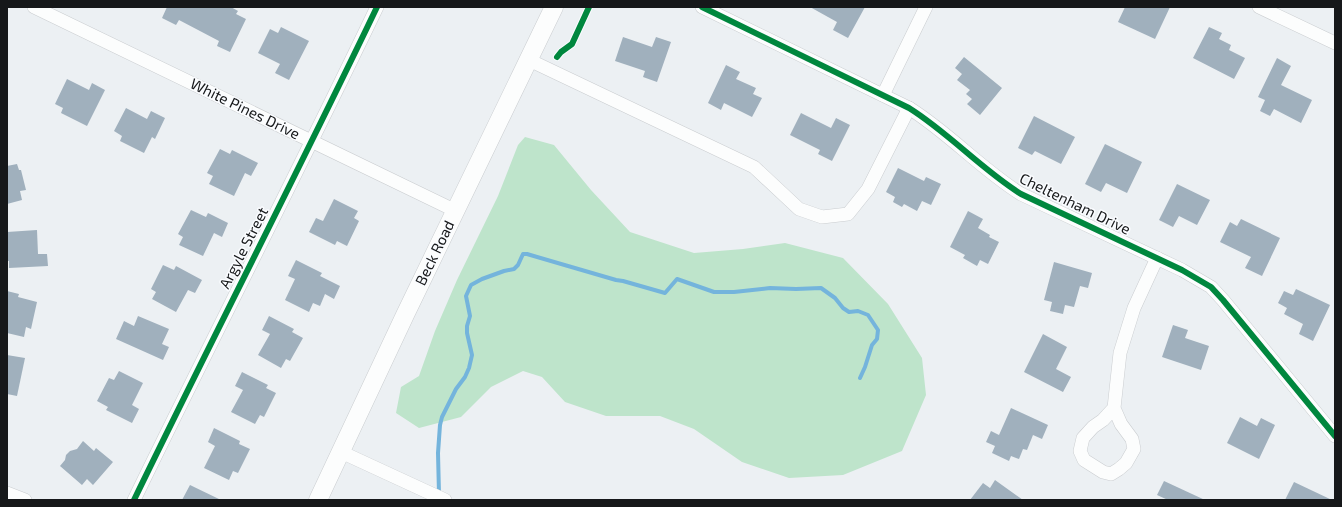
<svg xmlns="http://www.w3.org/2000/svg" width="1342" height="507" viewBox="0 0 1342 507" font-family="'Exo 2',sans-serif">
  <rect width="100%" height="100%" fill="#ecf0f3"/>
  <polygon fill="#bee4cb" points="525,137 554,145 591,190 630,232 694,253 743,249 785,243 843,258 888,304 922,358 926,395 902,451 843,475 789,478 742,462 694,429 660,416 606,416 565,402 542,377 523,371 491,387 461,417 419,428 396,413 401,387 419,376 435,331 457,280 498,196 518,145"/>
  <g fill="none" stroke-linecap="round" stroke-linejoin="round">
    <polyline stroke="#74b4dc" stroke-width="4" points="439,494 438,453 440,425 442,417 456,389 465,377 469,368 472,355 467,333 467,326 470,316 466,296 471,285 482,279 504,271 514,269 518,265 523,254 527,254 616,280 623,281 665,293 677,279 714,292 734,292 770,288 796,289 821,288 835,298 843,308 849,312 858,311 868,315 878,330 877,339 872,345 865,367 860,378"/>
  </g>
  <g fill="#a0b0bd">
    <polygon points="167,7 231,7 238,11 236,14 246,19 230,52 217,46 219,41 179,20 176,25 162,18"/>
    <polygon points="810,7 865,7 848,38 833,30 837,22"/>
    <polygon points="1125,7 1170,7 1155,39 1118,22"/>
    <polygon points="281,27 309,41 289,80 275,73 280,64 258,53 270,29 278,33"/>
    <polygon points="1209,27 1222,33 1219,39 1231,45 1229,50 1245,58 1234,79 1193,58"/>
    <polygon points="623,37 652,47 656,37 671,42 657,82 643,77 645,71 615,61"/>
    <polygon points="964,57 1002,88 980,115 967,104 972,99 966,94 970,90 957,80 962,74 955,68"/>
    <polygon points="1277,58 1291,66 1281,85 1312,100 1301,123 1274,109 1270,116 1260,111 1265,100 1258,97"/>
    <polygon points="726,65 740,72 736,79 756,88 753,94 762,98 752,117 724,103 721,110 708,103"/>
    <polygon points="67,79 89,90 92,83 105,90 87,126 61,113 63,108 55,104"/>
    <polygon points="126,108 147,119 151,111 165,118 155,139 152,137 144,153 120,141 122,136 114,131"/>
    <polygon points="801,113 831,128 836,118 850,125 832,161 818,154 820,150 790,135"/>
    <polygon points="1034,116 1075,137 1061,164 1035,151 1032,155 1018,148"/>
    <polygon points="1105,144 1142,162 1127,193 1106,183 1101,192 1085,184"/>
    <polygon points="220,149 230,154 232,150 258,163 251,176 245,173 234,196 209,184 213,176 207,173"/>
    <polygon points="17,164 19,170 21,170 26,190 20,191 22,200 7,204 7,166"/>
    <polygon points="898,168 924,181 926,177 941,184 931,205 922,201 917,211 904,204 902,207 893,202 895,197 886,192"/>
    <polygon points="1177,184 1210,200 1197,225 1179,216 1173,227 1159,220"/>
    <polygon points="334,199 358,211 354,218 359,221 347,246 337,241 335,245 309,232 316,218 323,221"/>
    <polygon points="191,210 206,217 208,213 228,223 222,237 214,233 203,256 179,245 183,237 178,234"/>
    <polygon points="968,211 983,219 978,228 990,235 989,237 999,242 988,264 980,260 977,266 963,258 965,255 950,247"/>
    <polygon points="1241,219 1280,238 1262,276 1245,268 1251,257 1220,242 1230,222 1237,226"/>
    <polygon points="37,230 38,254 47,254 48,266 9,268 9,261 7,261 7,232"/>
    <polygon points="296,260 322,273 320,276 340,286 334,299 325,294 320,306 313,303 309,312 285,300 295,279 288,276"/>
    <polygon points="1054,262 1092,273 1088,288 1080,286 1074,307 1065,305 1063,314 1050,311 1052,302 1044,300"/>
    <polygon points="163,265 174,270 176,266 202,280 195,293 188,290 176,312 152,299 156,292 151,289"/>
    <polygon points="1296,289 1330,305 1313,341 1299,334 1303,324 1284,314 1287,308 1278,303 1284,291 1293,295"/>
    <polygon points="7,291 19,294 18,297 37,302 31,329 26,327 24,337 7,333"/>
    <polygon points="138,316 169,329 162,344 169,347 163,360 116,339 124,321 134,326"/>
    <polygon points="269,316 294,329 292,332 303,338 290,361 286,359 281,368 258,355 270,334 262,330"/>
    <polygon points="1173,325 1188,330 1185,338 1209,346 1201,370 1162,357"/>
    <polygon points="1043,334 1067,347 1056,369 1071,377 1063,392 1024,372"/>
    <polygon points="7,355 25,358 17,396 7,394"/>
    <polygon points="119,371 143,383 132,405 139,409 132,423 106,410 108,407 97,401 109,378 114,380"/>
    <polygon points="242,372 268,385 266,388 276,393 264,417 260,415 255,424 231,412 243,390 235,386"/>
    <polygon points="1011,408 1048,425 1042,439 1033,435 1027,450 1023,449 1019,459 1011,456 1009,461 992,453 995,446 986,442 991,431 999,435"/>
    <polygon points="1240,417 1257,426 1261,418 1275,425 1259,459 1227,443"/>
    <polygon points="214,428 240,441 239,444 250,449 238,473 233,471 229,480 204,468 215,446 208,442"/>
    <polygon points="83,441 94,451 96,448 113,462 93,485 87,479 82,485 60,466 65,460 66,455 70,451 77,449"/>
    <polygon points="995,480 1023,500 970,500 983,483 990,488"/>
    <polygon points="1164,481 1205,500 1168,500 1157,495"/>
    <polygon points="1294,482 1332,500 1285,500"/>
    <polygon points="190,485 221,500 182,500"/>
  </g>
  <g fill="none" stroke-linecap="round" stroke-linejoin="round">
    <g stroke="#cacdd0" stroke-width="14">
      <g id="street">
        <polyline points="34,7 456,211"/>
        <path d="M702 7 909 108C949 133 981 169 1021 194L1182 270 1211 287 1223 300 1335 436"/>
        <polyline points="1259,7 1335,43"/>
        <polyline points="529,60 754,167 799,209 822,217 848,214 868,189 909,108"/>
        <polyline points="883,95 926,7"/>
        <polyline points="1114,408 1103,420 1093,427 1083,438 1080,451 1084,460 1103,472 1111,474 1119,469 1126,463 1134,449 1132,439 1121,424 1114,408 1120,353 1134,308 1157,258"/>
        <polyline points="341,452 445,500"/>
        <polyline points="7,493 25,500"/>
        <path d="M134 500C214 335 298 172 377 7"/>
      </g>
    </g>
    <g stroke="#cacdd0" stroke-width="19">
      <polyline id="secondary" points="318,500 405,315 554,7"/>
    </g>
    <use href="#street" stroke="#fcfdfd" stroke-width="13"/>
    <use href="#secondary" stroke="#fcfdfd" stroke-width="18"/>
    <g stroke="#fafcff" stroke-width="8">
      <g id="cycleway">
        <path d="M702 7 909 108C949 133 981 169 1021 194L1182 270 1211 287 1223 300 1335 436"/>
        <polyline points="557,57 561,52 572,44 589,7"/>
        <path d="M134 500C214 335 298 172 377 7"/>
      </g>
    </g>
    <use href="#cycleway" stroke="#00873e" stroke-width="6"/>
  </g>
  <g text-anchor="middle" stroke-width="3" stroke-linejoin="round" paint-order="stroke">
    <g font-size="15" fill="#16181a" stroke="#fafcff">
      <text transform="translate(245 109) rotate(26)" y="5">White Pines Drive</text>
      <text transform="translate(1075 204) rotate(26)" y="5">Cheltenham Drive</text>
      <text transform="translate(244 248) rotate(-63)" y="5">Argyle Street</text>
      <text transform="translate(435 253) rotate(-64)" y="5">Beck Road</text>
    </g>
  </g>
  <rect width="1342" height="507" fill="none" stroke="#16181a" stroke-width="16"/>
</svg>
